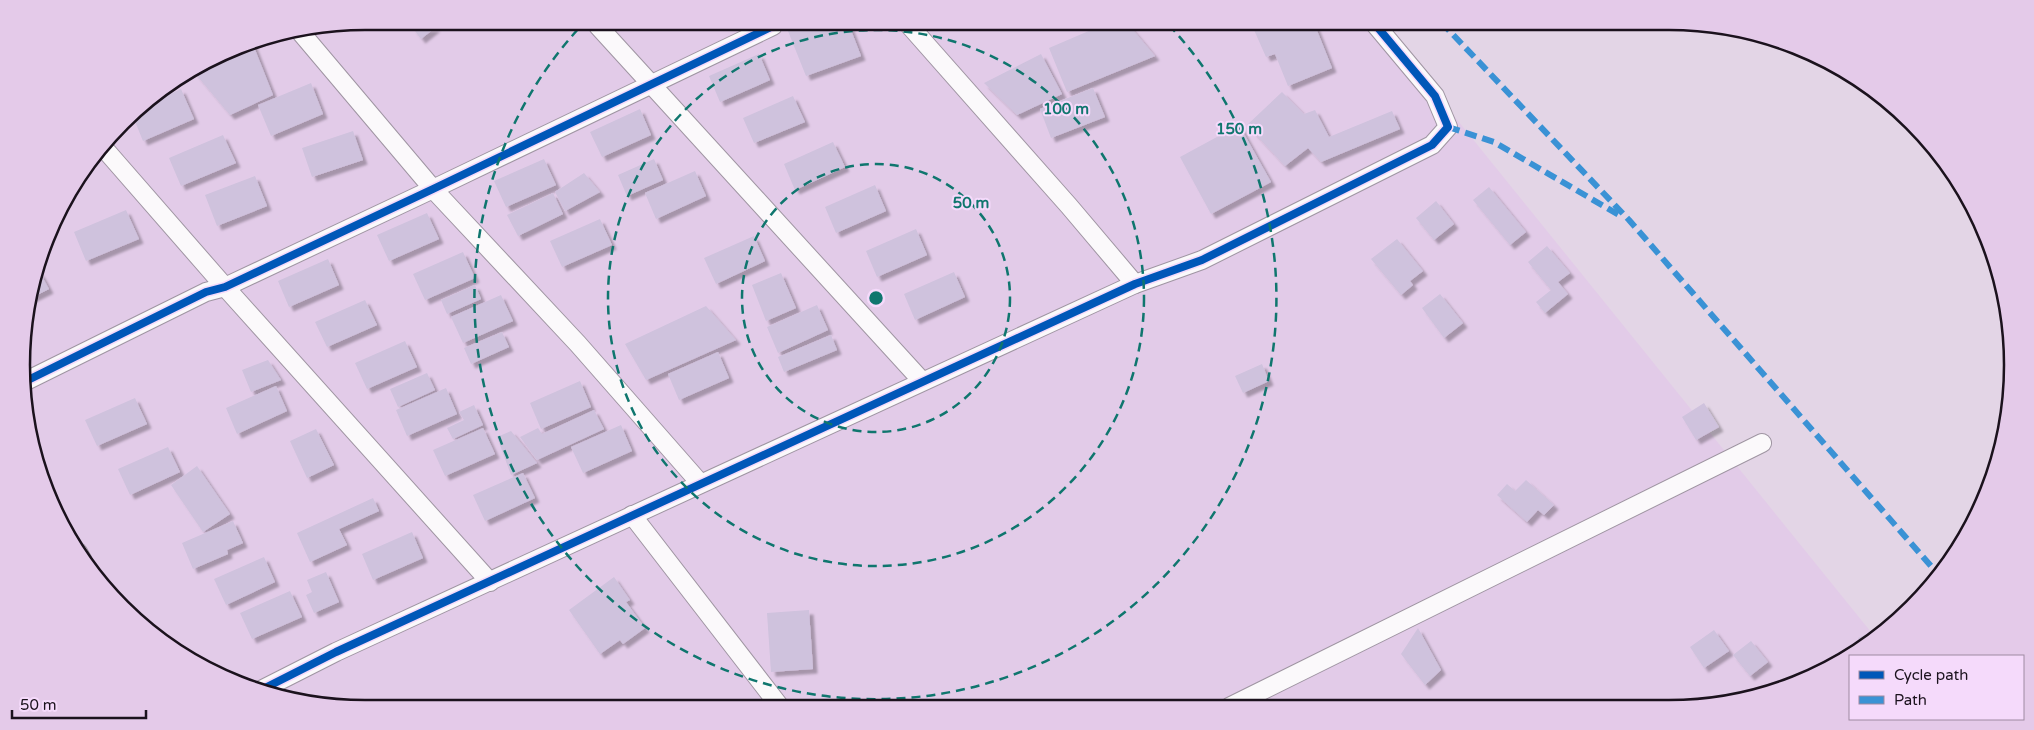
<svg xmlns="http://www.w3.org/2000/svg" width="2034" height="730" viewBox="0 0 2034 730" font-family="'Varela Round',sans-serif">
  <defs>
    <filter id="shadow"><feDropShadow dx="4.5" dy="4.5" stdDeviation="1" flood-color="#0004"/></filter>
  </defs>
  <rect width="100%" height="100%" fill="#e3d5e6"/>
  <polygon fill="#e2cbe8" points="1379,23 1875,637 1821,673 1714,706 365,709 276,697 174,651 122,608 79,556 33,454 22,388 24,320 57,213 92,156 138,107 234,47 298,28"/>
  <g fill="#cfc2dd" filter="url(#shadow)">
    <polygon points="1251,23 1314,23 1332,68 1288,86 1275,54 1266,57"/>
    <polygon points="1105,24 1128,24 1155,56 1067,92 1049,48"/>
    <polygon points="803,25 849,25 861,56 806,76 788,31"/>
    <polygon points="412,27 436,27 421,39"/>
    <polygon points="252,42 273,95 230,115 194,72 234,47"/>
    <polygon points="759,54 770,80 720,102 709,76"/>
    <polygon points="1041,54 1062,94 1017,115 984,83"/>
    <polygon points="311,83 323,114 271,136 258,105"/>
    <polygon points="1093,88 1105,117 1051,138 1040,109"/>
    <polygon points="181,89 194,119 143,141 132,114 136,109"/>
    <polygon points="1282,92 1304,114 1315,110 1329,137 1392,111 1400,129 1321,162 1308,148 1285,166 1247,125"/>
    <polygon points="793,96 805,122 754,143 743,118"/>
    <polygon points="640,109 651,135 602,157 590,132"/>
    <polygon points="1239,125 1271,182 1211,214 1180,157"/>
    <polygon points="353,131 363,160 312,177 302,148"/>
    <polygon points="223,135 236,163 181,186 169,158"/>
    <polygon points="833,142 845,167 795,190 784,164"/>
    <polygon points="544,159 556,185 506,207 494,181"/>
    <polygon points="654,159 663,180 627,196 618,175"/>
    <polygon points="695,171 706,196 656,219 645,193"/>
    <polygon points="584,173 600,192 565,211 555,192"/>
    <polygon points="255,176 267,206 217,226 205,195"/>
    <polygon points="875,185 886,211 836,233 825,207"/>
    <polygon points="1489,187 1526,232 1510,245 1473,200"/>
    <polygon points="553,193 563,214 518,236 507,215"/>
    <polygon points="1436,201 1454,224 1434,240 1416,218"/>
    <polygon points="126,210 139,239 86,261 74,232"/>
    <polygon points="427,213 439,239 389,261 377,235"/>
    <polygon points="600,219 612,245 562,267 550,241"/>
    <polygon points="916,229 927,255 877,277 866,251"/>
    <polygon points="754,236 765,261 716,284 704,258"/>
    <polygon points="1397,239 1423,271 1410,281 1413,285 1401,295 1371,259"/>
    <polygon points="1547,246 1570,273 1558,282 1568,294 1545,313 1536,302 1551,290 1528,262"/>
    <polygon points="463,252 475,278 425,300 413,274"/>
    <polygon points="328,259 339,285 289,307 278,281"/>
    <polygon points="39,271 49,289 31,298"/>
    <polygon points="954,272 965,297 915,320 904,294"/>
    <polygon points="781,273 796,308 766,321 752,285"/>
    <polygon points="475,285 481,299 447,314 441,300"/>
    <polygon points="1440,294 1463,323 1444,338 1422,308"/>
    <polygon points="501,295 513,321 463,343 451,317"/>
    <polygon points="365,300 377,325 327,347 315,322"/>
    <polygon points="817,305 828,330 778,353 767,327"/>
    <polygon points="706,306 736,340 646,380 625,344"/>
    <polygon points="502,332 509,347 471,364 464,348"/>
    <polygon points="831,335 837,350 784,372 778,357"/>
    <polygon points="405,341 417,367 367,389 355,363"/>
    <polygon points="718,352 729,378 679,400 668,374"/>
    <polygon points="268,360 281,380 251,392 242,370"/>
    <polygon points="1262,364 1269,381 1243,393 1235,376"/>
    <polygon points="427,373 435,390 398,407 390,389"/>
    <polygon points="580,381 591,407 541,429 530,403"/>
    <polygon points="276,386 287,411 237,434 226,408"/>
    <polygon points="446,388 457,414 407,436 396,410"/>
    <polygon points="135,398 147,424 97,446 85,420"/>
    <polygon points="1704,403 1719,427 1696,440 1682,417"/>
    <polygon points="474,405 483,425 453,439 447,428 464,420 459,412"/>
    <polygon points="594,410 604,429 537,460 520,437 538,428 542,434"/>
    <polygon points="621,425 632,451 583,473 571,447"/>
    <polygon points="483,428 495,454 445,476 433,450"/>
    <polygon points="316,429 334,465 307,478 290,441"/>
    <polygon points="511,431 537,463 511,475 497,437"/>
    <polygon points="168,447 180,472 130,495 118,469"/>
    <polygon points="197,466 230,514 203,532 171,485"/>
    <polygon points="523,473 535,498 485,521 473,495"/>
    <polygon points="1526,480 1554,505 1544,515 1538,510 1527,522 1497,495 1507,484 1515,491"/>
    <polygon points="373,498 379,511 339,529 347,545 310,562 297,533"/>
    <polygon points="233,521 243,543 227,550 228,554 193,569 182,543"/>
    <polygon points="412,532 423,558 373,580 362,554"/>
    <polygon points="264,557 275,582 226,605 214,579"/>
    <polygon points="326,572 339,602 314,613 306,595 312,592 307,580"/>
    <polygon points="614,577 630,600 626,602 645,628 623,644 620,640 600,654 569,610"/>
    <polygon points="290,591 302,617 252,639 240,613"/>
    <polygon points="809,610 813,669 771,672 767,613"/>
    <polygon points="1888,625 1889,628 1862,646 1858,638"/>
    <polygon points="1418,628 1441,670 1425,685 1401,654"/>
    <polygon points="1714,630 1729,651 1704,668 1690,647"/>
    <polygon points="1751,641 1768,662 1750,676 1733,655"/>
  </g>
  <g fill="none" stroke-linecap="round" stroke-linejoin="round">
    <g stroke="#9f95a2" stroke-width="20">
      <g id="minor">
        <polyline points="909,25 1069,206 1135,284"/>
        <polyline points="598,26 922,381"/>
        <polyline points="297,28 433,189 578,344 700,483"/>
        <polyline points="102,146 225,287 490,582"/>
        <polyline points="22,383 206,292 225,287 433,189 773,26"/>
        <polyline points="632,515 781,708"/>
        <polyline points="78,552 83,561"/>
        <polyline points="261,690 336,652 1135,284 1202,260 1432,145 1448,127 1435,96 1374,23"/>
        <polyline points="1229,707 1762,443"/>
      </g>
    </g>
    <use href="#minor" stroke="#fbf9fb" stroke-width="18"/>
    <g stroke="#3a92d5" stroke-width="6" stroke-dasharray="12 6" stroke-linecap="butt">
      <polyline points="1441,22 1629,220 1937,573"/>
      <polyline points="1448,127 1494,142 1619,215"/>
    </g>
    <g stroke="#f5dafb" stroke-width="11">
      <g id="cycleway">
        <polyline points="22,383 206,292 225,287 433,189 773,26"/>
        <polyline points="261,690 336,652 1135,284 1202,260 1432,145 1448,127 1435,96 1374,23"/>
      </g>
    </g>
    <use href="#cycleway" stroke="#0057b8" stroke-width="8"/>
  </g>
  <g fill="none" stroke="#0f766e" stroke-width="2.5" stroke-dasharray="9 6">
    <circle cx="876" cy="298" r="134"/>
    <circle cx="876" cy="298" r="268"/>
    <path d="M1169 25A401 401 0 1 1 580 27"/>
  </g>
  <path d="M0 0H2034V730H0ZM365 30H1669A335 335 0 0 1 2004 365V365A335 335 0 0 1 1669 700H365A335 335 0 0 1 30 365V365A335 335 0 0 1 365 30Z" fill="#e4cae9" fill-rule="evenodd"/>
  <path fill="none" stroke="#1b121d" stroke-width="2.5" d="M365 30H1669A335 335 0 0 1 2004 365V365A335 335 0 0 1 1669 700H365A335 335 0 0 1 30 365V365A335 335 0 0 1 365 30Z"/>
  <circle cx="876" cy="298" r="8" fill="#0f766e" stroke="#f5dafb" stroke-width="2.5"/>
  <g font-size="15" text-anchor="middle" font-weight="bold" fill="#0f766e" stroke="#f5dafb" stroke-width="4" stroke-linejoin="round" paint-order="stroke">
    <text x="1066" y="114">100 m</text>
    <text x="1239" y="134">150 m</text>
    <text x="971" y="208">50 m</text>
  </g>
  <rect x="1849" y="655" width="175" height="65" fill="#f5dafb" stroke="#9e8aa2"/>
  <rect x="1859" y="671" width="25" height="8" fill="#0057b8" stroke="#9e8aa2"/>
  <text x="1894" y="680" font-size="15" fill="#1b121d">Cycle path</text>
  <rect x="1859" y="696" width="25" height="8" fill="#3a92d5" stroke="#9e8aa2"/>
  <text x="1894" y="705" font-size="15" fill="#1b121d">Path</text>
  <path d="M12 710v8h134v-8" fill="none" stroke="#1b121d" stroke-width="2.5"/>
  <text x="20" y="710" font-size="15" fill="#1b121d" stroke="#f5dafb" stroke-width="4" paint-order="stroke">50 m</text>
</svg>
